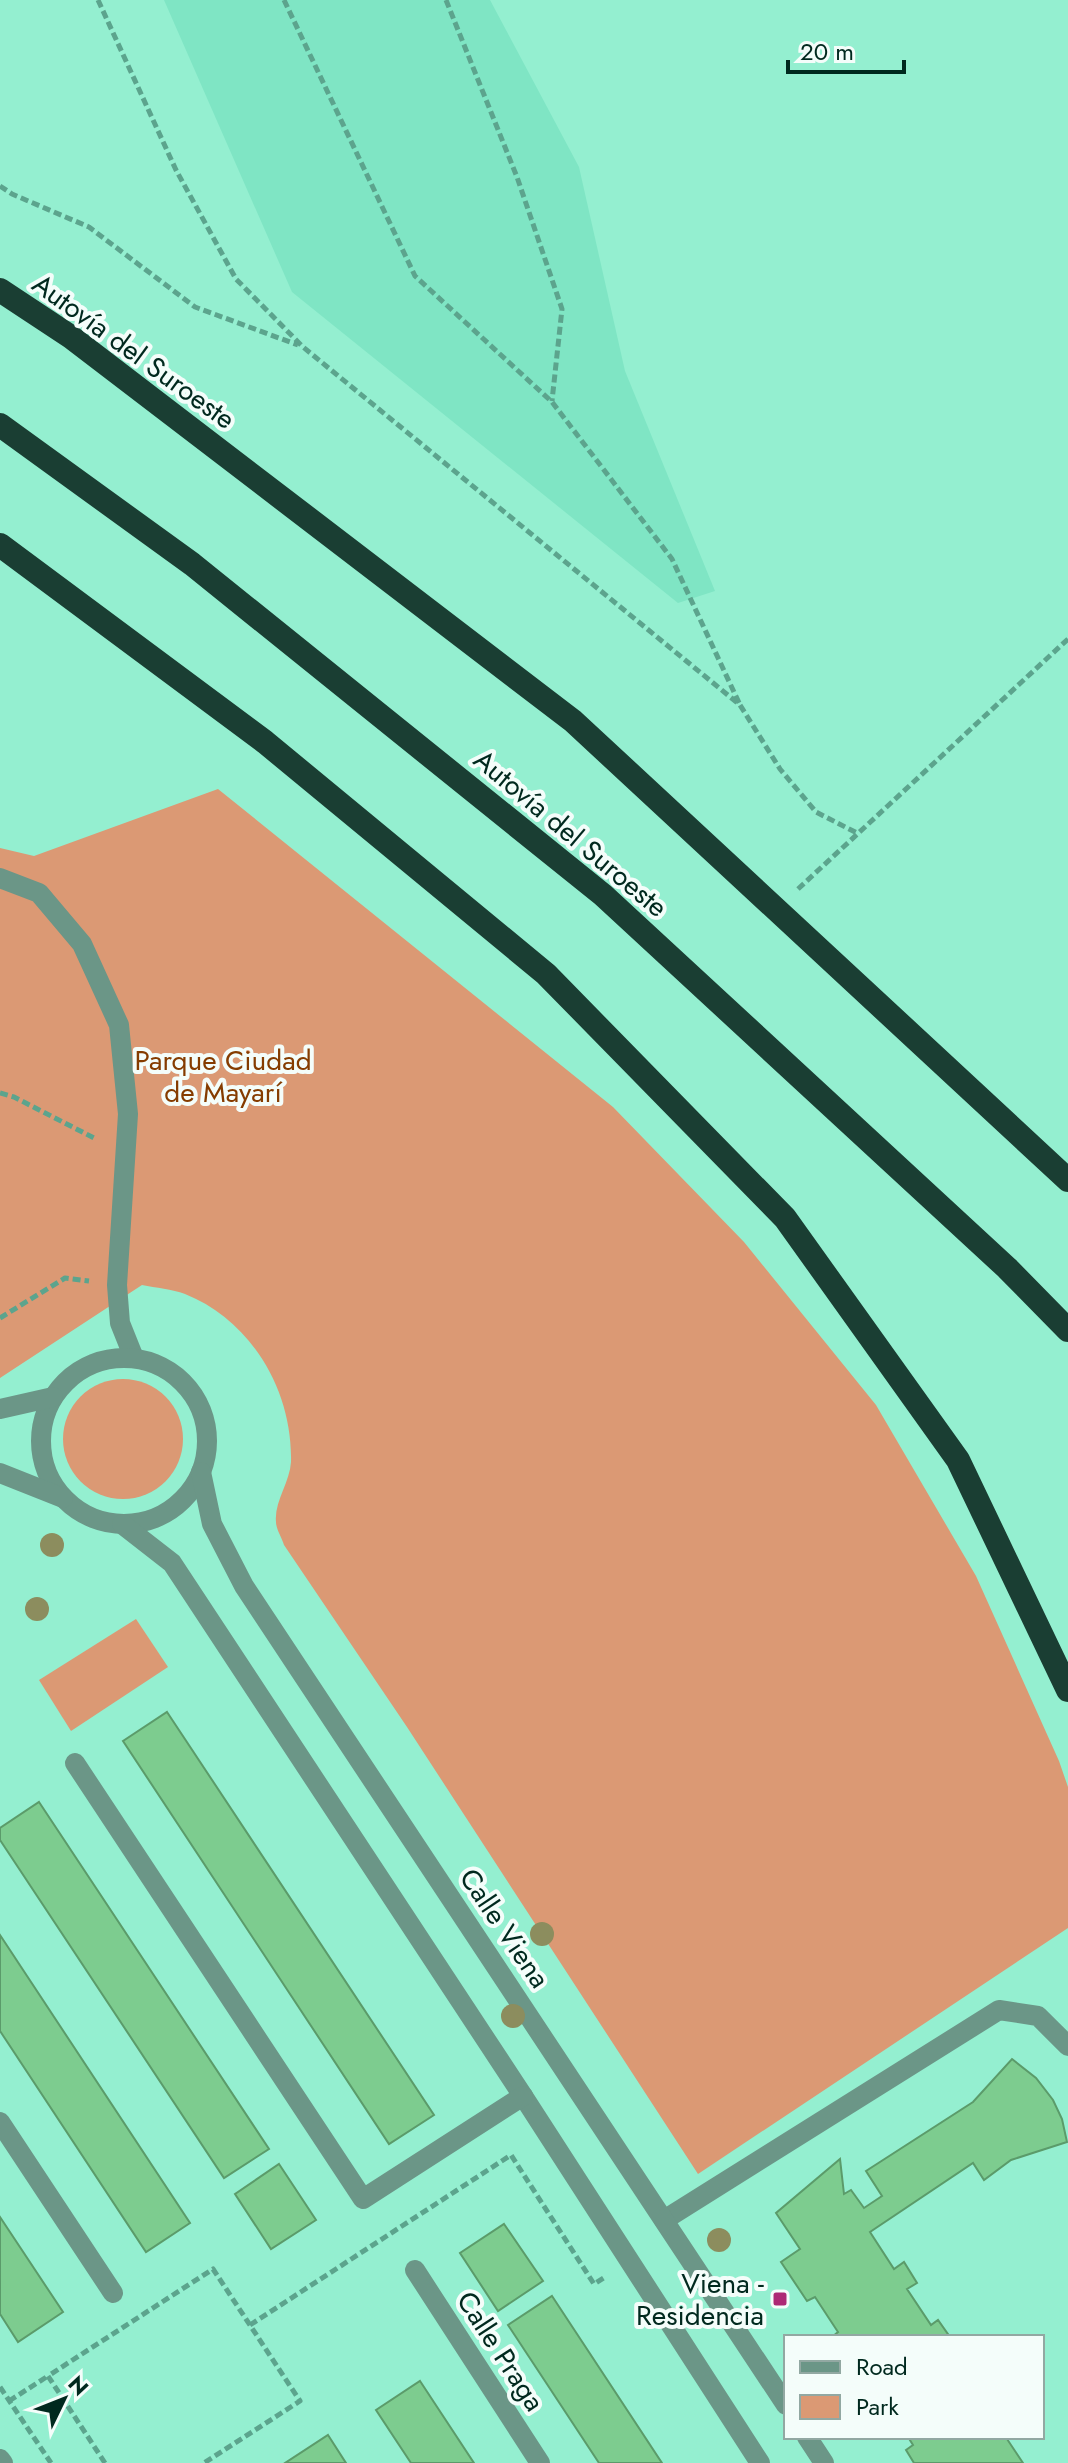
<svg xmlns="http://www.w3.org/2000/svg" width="1068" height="2463" viewBox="0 0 1068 2463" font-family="Jost,sans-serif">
  <rect width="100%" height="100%" fill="#94efd0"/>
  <polygon fill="#7fe5c4" points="164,0 490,0 579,167 625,371 715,591 678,603 292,292"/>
  <g fill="#db9974">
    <path d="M218 789 613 1107 744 1242 876 1405 976 1576 1059 1761 1068 1787V1928L698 2174 407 1727 284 1545C282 1538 276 1529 276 1522 274 1502 290 1482 291 1462 293 1391 251 1320 185 1294 172 1289 156 1288 142 1285L0 1378V848L34 856Z"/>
    <circle cx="123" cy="1439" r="60"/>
    <polygon points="136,1619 168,1667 71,1731 39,1680"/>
  </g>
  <g fill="#7dcc8f" stroke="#5b9b6a" stroke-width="2">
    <polygon points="167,1712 434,2115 389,2144 123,1741"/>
    <polygon points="39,1802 269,2149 224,2178 0,1840 0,1828"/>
    <polygon points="0,1935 190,2223 146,2252 0,2031"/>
    <polygon points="1012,2059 1036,2078 1053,2100 1062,2119 1067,2142 1011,2160 984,2180 973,2163 870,2232 894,2269 904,2262 917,2283 907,2289 931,2325 938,2320 950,2337 832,2337 838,2332 815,2297 807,2301 781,2262 800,2249 776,2213 840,2159 844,2194 851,2190 864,2208 882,2196 866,2171 973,2102"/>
    <polygon points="279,2164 316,2220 271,2249 235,2194"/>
    <polygon points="0,2217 63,2312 18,2342 0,2314"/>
    <polygon points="504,2224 543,2281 498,2311 460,2253"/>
    <polygon points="552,2296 662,2463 599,2463 508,2325"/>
    <polygon points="420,2381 474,2463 411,2463 376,2410"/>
    <polygon points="328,2435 346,2463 285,2463"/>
    <polygon points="908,2437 1011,2437 1007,2439 1023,2463 914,2463 906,2450 913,2445"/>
  </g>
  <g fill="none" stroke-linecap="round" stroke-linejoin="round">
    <g stroke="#5ca48d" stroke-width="5" stroke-dasharray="8 4" stroke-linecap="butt">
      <polyline points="98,0 176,170 236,279 303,347 740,705 780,769 816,812 857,833"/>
      <polyline points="284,0 415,276 552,402 672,559 740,705"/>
      <polyline points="446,0 517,177 562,309 552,401"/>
      <polyline points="0,186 12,194 89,227 195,307 298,345"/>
      <polyline points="798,889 1068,639"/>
      <polyline points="0,1093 14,1097 96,1139"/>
      <polyline points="0,1318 65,1278 89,1281"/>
      <polyline points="250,2325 511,2155 594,2284 605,2277"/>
      <polyline points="0,2387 51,2463"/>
      <polyline points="9,2401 48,2376"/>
      <polyline points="105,2463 48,2376 213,2269 300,2401 204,2463"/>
    </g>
    <polyline stroke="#6b9687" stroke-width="20" points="664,2220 999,2010 1038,2016 1068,2046"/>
    <g stroke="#6b9687" stroke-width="20">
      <polyline points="0,878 39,893 82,944 119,1025 128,1114 117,1285 120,1323 134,1358"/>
      <circle cx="124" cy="1441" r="83"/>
      <polyline points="0,1409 53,1397"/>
      <polyline points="201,1472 212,1524 244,1586 786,2405"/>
      <polyline points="0,1473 63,1498"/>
      <polyline points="122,1524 172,1563 523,2096 760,2463"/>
      <polyline points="75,1763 363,2199 523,2096"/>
      <polyline points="0,2122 113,2293"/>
      <polyline points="415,2270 540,2463"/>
      <polyline points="807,2437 824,2463"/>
      <polyline points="0,2459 3,2463"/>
    </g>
    <g stroke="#1a3e33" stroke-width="24">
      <polyline points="0,290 71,337 573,721 1068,1180"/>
      <polyline points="0,425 192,564 603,895 1007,1268 1068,1330"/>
      <polyline points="0,545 265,742 546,974 785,1218 958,1460 1068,1690"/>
    </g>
  </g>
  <g fill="#8c8d5e">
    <circle cx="52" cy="1545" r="12"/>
    <circle cx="37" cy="1609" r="12"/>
    <circle cx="542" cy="1934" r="12"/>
    <circle cx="513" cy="2016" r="12"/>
    <circle cx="719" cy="2240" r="12"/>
  </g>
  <rect fill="#ad2a75" stroke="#f4fdfa" stroke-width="3" x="772" y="2291" width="16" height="16" rx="4"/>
  <g text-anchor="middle" stroke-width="8" stroke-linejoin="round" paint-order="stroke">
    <g font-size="28" fill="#00291e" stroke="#f4fdfa">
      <text transform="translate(134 351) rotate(36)" y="10">Autovía del Suroeste</text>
      <text transform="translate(571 833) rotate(40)" y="10">Autovía del Suroeste</text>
      <text transform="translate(505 1928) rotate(56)" y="10">Calle Viena</text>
      <text transform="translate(501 2351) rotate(57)" y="10">Calle Praga</text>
    </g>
    <g font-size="28" fill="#853c00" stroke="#f4fdfa">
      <text x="223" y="1070">Parque Ciudad<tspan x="223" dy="32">de Mayarí</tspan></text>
    </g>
    <g font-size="28" fill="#00291e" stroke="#f4fdfa" text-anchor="end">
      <text x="764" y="2293">Viena -<tspan x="764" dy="32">Residencia</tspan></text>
    </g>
  </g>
  <rect x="784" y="2335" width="260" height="104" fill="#f4fdfa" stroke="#92a8a2" stroke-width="2"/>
  <rect x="800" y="2361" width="40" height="12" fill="#6b9687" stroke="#92a8a2" stroke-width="2"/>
  <text x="856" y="2375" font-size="24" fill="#00291e">Road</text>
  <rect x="800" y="2395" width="40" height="24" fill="#db9974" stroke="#92a8a2" stroke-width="2"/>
  <text x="856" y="2415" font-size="24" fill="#00291e">Park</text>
  <g transform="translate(64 2399) rotate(47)" stroke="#f4fdfa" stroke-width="6" paint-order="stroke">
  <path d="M0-6L14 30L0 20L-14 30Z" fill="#00291e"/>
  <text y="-12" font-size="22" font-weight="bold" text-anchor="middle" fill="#00291e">N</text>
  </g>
  <path d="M788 60v12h116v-12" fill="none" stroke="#00291e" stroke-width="4"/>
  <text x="800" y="60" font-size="24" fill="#00291e" stroke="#f4fdfa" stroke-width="6" paint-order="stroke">20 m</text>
</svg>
